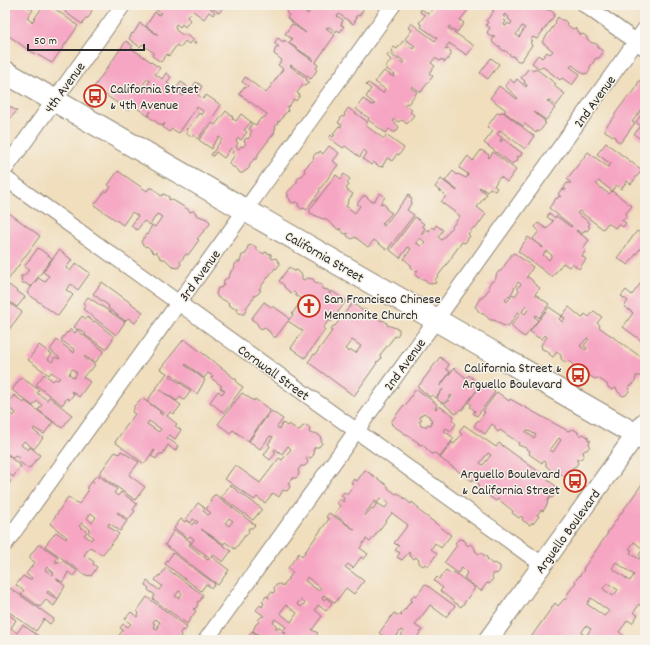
<svg xmlns="http://www.w3.org/2000/svg" width="650" height="645" viewBox="0 0 650 645" font-family="Dekko,sans-serif">
  <rect width="100%" height="100%" fill="#f7f3e8"/>
  <filter id="ink" filterUnits="userSpaceOnUse"><feTurbulence type="fractalNoise" baseFrequency=".025" numOctaves="2"/><feDisplacementMap in="SourceGraphic" scale="8" xChannelSelector="R" yChannelSelector="G"/><feConvolveMatrix kernelMatrix="1 2 1 2 8 2 1 2 1" color-interpolation-filters="sRGB"/></filter>
  <filter id="wash" filterUnits="userSpaceOnUse"><feTurbulence type="fractalNoise" baseFrequency=".012" numOctaves="4" result="noise"/><feDisplacementMap in="SourceGraphic" scale="16" xChannelSelector="R" yChannelSelector="G"/><feGaussianBlur stdDeviation="0.9" result="paint"/><feColorMatrix in="noise" values="0 0 0 0 0 0 0 0 0 0 0 0 0 0 0 0 0 1.4 0 .05"/><feComposite in="paint" operator="in"/></filter>
  <g filter="url(#wash)">
    <rect width="100%" height="100%" fill="#f0debd"/>
    <g id="blocks">
      <g fill="#f6a6c3" fill-rule="evenodd">
        <polygon points="5,5 25,5 33,10 27,18 32,22 44,5 50,5 78,26 52,63 27,49 5,33"/>
        <polygon points="59,5 97,5 91,11 91,14 88,18 86,18 82,24 65,12 66,10"/>
        <polygon points="152,5 225,5 219,13 211,7 210,8 215,12 213,15 209,12 204,19 193,11 187,17 190,20 185,27 182,24 180,27 176,24 175,26 176,30 184,36 185,34 196,42 195,44 191,41 189,44 185,41 180,48 177,45 169,56 167,54 161,62 152,56 154,53 142,44 140,47 129,39 132,33 133,34 140,23 158,35 146,26 155,12 159,15 161,13 153,8"/>
        <polygon points="292,5 300,11 301,9 308,14 309,11 304,8 306,5 327,5 334,10 336,7 333,5 356,5 363,10 359,16 357,15 355,18 357,18 353,24 339,14 337,16 343,20 341,25 344,26 340,32 337,30 336,32 329,27 326,28 335,35 315,63 318,65 316,69 317,70 311,79 291,65 290,66 307,79 306,80 309,82 305,86 303,85 297,93 300,95 296,101 294,99 289,106 287,107 288,111 285,114 283,115 283,117 280,121 277,122 278,123 275,127 276,128 274,131 275,132 258,154 258,156 256,159 254,159 249,165 250,167 247,170 245,171 243,173 240,173 237,169 230,165 229,163 235,155 232,153 233,150 231,148 224,158 216,152 213,156 211,155 222,139 219,137 212,146 213,147 212,149 199,140 212,123 215,125 226,111 233,117 232,118 236,121 241,114 251,122 244,130 247,132 241,140 238,138 236,141 238,143 236,147 239,149 241,146 243,147 246,143 244,141 246,138 248,139 251,135 250,134 252,131 249,129 252,123 256,125 261,118 264,118 267,114 239,94 244,87 246,88 248,86 242,82 245,77 266,93 283,69 278,65 282,60 274,54 276,47 279,47 274,43 278,38 283,42 284,40 313,61 314,60 289,43 292,39 285,34 292,24 306,33 287,18 289,15 286,13"/>
        <polygon points="432,5 468,5 466,7 469,9 460,20 464,23 457,32 449,26 448,28 474,46 467,55 449,43 445,49 447,50 448,49 451,51 450,53 452,54 445,62 441,59 440,61 435,58 431,63 435,66 429,73 433,76 421,92 412,86 411,88 417,92 408,104 406,103 404,105 412,110 410,112 414,115 407,124 402,120 398,122 394,119 393,121 399,127 396,132 393,132 389,129 386,133 368,120 369,118 356,109 363,99 372,105 375,104 366,97 371,89 366,85 368,83 383,93 385,89 375,82 384,71 393,77 395,75 385,68 391,60 387,56 389,53 403,63 405,62 391,51 394,47 397,49 403,41 413,49 415,46 405,39 412,30 408,28 411,23 435,41 437,38 421,27 422,25 419,23 425,15 420,12 421,9 429,14 435,7"/>
        <path d="M496 5H543L547 8V10H550L554 13V16L537 39 533 37 530 40 532 41 530 43 532 45 521 61H518L514 58V56H511L506 51H504L500 48V46H497L493 43 492 41 495 36 492 37 488 34 487 32 490 28 486 25 488 22 486 21 494 11 492 10ZM505 14 509 17 508 19 512 22 510 25 508 23 506 26 504 25 506 21 504 20 505 17 503 16ZM522 26 525 28 519 37 516 35Z"/>
        <polygon points="558,17 561,20 564,20 567,23 567,25 573,29 575,28 581,35 583,34 587,37 587,39 592,43 594,43 598,45 598,48 602,50 602,54 599,58 596,58 590,67 590,70 588,73 584,74 572,65 570,67 580,74 572,85 562,78 560,80 542,66 540,69 532,63 538,55 542,58 547,52 550,54 553,51 542,42 556,23 555,22"/>
        <path d="M126 41 133 46 131 48 160 68 155 74 162 79 166 73 171 77 167 83 170 85 169 86 175 90 181 82 187 86 181 94 183 96 189 89 190 90 196 82 202 86 197 94 203 99 206 95 221 105 198 139 193 135 190 136 187 134V131L186 130 187 128 188 129 199 113 201 115 203 111 197 107 179 133 172 129 169 132 163 127 165 123 162 126 148 116 151 111 148 116 133 105 129 111 94 87ZM147 79 150 81 143 92 140 89Z"/>
        <polygon points="491,58 499,64 488,79 480,73"/>
        <polygon points="529,68 533,71 535,68 556,84 554,86 565,94 556,106 548,100 547,101 555,108 546,120 534,112 545,121 544,122 546,123 539,132 537,131 536,133 525,124 523,126 504,112 506,110 490,98 499,86 517,99 518,98 505,86 510,79 514,83 517,79 526,87 527,85 524,83 525,81 521,78"/>
        <polygon points="643,80 645,81 645,140 644,142 634,134 641,126 636,122 643,112 641,110 632,122 635,123 621,142 619,142 615,139 615,137 605,131 605,128 615,116 615,114 629,95 632,94 637,87 637,85 639,81"/>
        <polygon points="5,104 17,111 5,124"/>
        <polygon points="348,108 368,122 365,125 384,139 386,135 404,148 399,155 397,154 392,161 387,158 382,167 381,166 380,167 373,162 371,165 363,159 367,153 364,150 360,157 345,146 343,148 329,138 331,135 333,137 335,135 333,134 339,126 341,127 342,125 338,123 342,116 344,117 345,115 344,114"/>
        <polygon points="503,112 534,136 525,149 500,130 497,134 502,138 500,141 501,142 503,139 522,153 520,157 518,156 517,157 518,159 516,162 514,162 512,164 484,143 493,131 487,127 497,113"/>
        <path d="M606 143 642 170 631 184 627 181 621 189 616 185 612 191 599 181 596 184 609 194 612 191 632 206 626 213V216L624 219 621 220 626 223 623 227 618 224 615 228 608 223 603 229 579 211 577 213 590 223 588 226 590 227 587 231 585 230 582 234 577 230 576 231 589 240 583 248 586 250 582 256 586 259 579 269 572 263 569 267 563 263 552 277 518 251 528 237 543 248V247L533 239 539 231 535 227 538 223 547 229 553 221 547 217 549 213 555 218 556 216 571 227 572 226 549 208 556 198 557 199 559 196 561 197 558 194 562 189 566 190 564 187 567 183H571L567 179 588 152 608 167 611 164 597 154ZM546 251 552 255 549 260 543 255Z"/>
        <polygon points="329,146 339,153 333,161 338,165 319,190 320,191 306,210 304,208 302,209 298,206 299,204 296,202 293,203 290,201 290,199 287,196 289,195 287,193 297,182 297,180 300,176 302,176 305,171 304,169 314,159 313,157 316,153 319,153 320,151 323,154"/>
        <path d="M481 150 489 155 488 157 489 158 493 152 516 170 507 182 501 177 498 179 494 186 497 188 495 191 490 188 487 192 480 187 479 188 487 194 477 207 486 214 476 228 474 227 468 234 470 236 465 243 462 242 452 256V257L435 280 436 283 430 284 424 279H422L417 277 415 274 418 270 415 271 411 267V265L404 259 411 249 408 247 400 258 390 250 415 217 424 224 422 226 425 228 421 234H423L427 229 429 231 432 227 434 229 436 225 443 230 438 237 442 240 460 216 441 202 446 196 435 187 441 179 457 191V190L445 181 453 171 457 175 458 174 466 178 467 177 468 174 459 168 468 156 473 161ZM420 238 425 242 421 246 416 243Z"/>
        <polygon points="118,171 147,191 149,188 153,188 161,196 164,194 169,197 169,200 171,199 189,210 190,212 193,211 196,213 196,215 207,219 210,222 210,224 197,239 199,240 188,255 186,254 180,262 181,264 178,268 173,267 165,259 162,259 159,257 159,255 156,252 154,253 147,246 146,247 142,244 141,242 146,234 147,235 152,225 155,227 162,217 159,215 157,214 150,225 144,221 137,230 131,226 138,216 132,212 123,225 94,205 105,191 107,192 111,187 108,185"/>
        <polygon points="344,174 350,179 347,183 349,185 346,189 353,194 347,202 348,203 346,206 355,213 360,206 357,204 363,196 366,196 371,201 374,201 380,193 385,197 380,204 382,203 386,206 386,209 392,213 382,224 384,226 409,194 410,196 409,197 412,199 411,201 412,202 407,210 414,215 387,250 374,240 368,247 355,237 352,239 347,236 348,233 345,234 340,230 340,228 339,230 324,218 323,219 310,213 310,209 336,175 341,179"/>
        <polygon points="5,210 40,236 5,284"/>
        <polygon points="637,231 645,237 645,242 628,265 617,258"/>
        <polygon points="252,245 256,247 257,250 264,254 265,252 271,254 271,258 273,259 276,258 280,264 276,269 275,268 259,289 261,290 258,294 254,296 255,296 246,308 247,309 244,314 242,314 237,312 238,308 233,308 228,304 229,303 222,299 218,298 216,294 218,288 221,288 224,283 223,281 229,277 231,271 235,268 234,266 237,262 240,262 242,255 246,254 248,246"/>
        <polygon points="38,248 52,258 31,287 25,283 22,283 21,276 24,276 29,270 24,267"/>
        <polygon points="59,250 72,260 66,268 70,271 76,263 90,273 78,290 71,284 66,290 73,295 58,316 27,293 38,278 45,282 49,276 43,272"/>
        <path d="M514 253 533 267 526 278 528 277 533 281V283L540 288 535 294 549 304 539 318 536 315 534 317 538 320 525 337 520 334 511 326 520 314 518 312 508 327 502 325 494 320H490L484 314H482L478 311V310L475 307 480 298H482L490 288 488 286 492 281H494L496 278V275L499 271H501L512 254ZM518 282 521 284 517 288 519 290 515 296 513 294 507 302 505 300 509 295 510 296ZM526 305 529 308 525 314 522 312Z"/>
        <polygon points="289,267 294,271 297,270 302,275 302,279 304,280 307,278 313,279 315,283 322,285 322,289 328,290 330,294 332,291 346,301 331,322 329,320 323,328 325,330 305,358 291,348 303,331 288,321 276,337 273,337 269,331 267,330 265,327 261,329 258,326 257,323 251,319 264,302 271,307 274,307 287,316 289,320 293,315 292,314 303,298 302,297 301,299 295,295 296,294 294,292 291,293 284,287 284,285 279,281"/>
        <polygon points="645,272 645,341 642,339 642,341 623,327 633,313 624,306 628,301 621,296 626,290 632,295 645,277 642,276"/>
        <polygon points="102,282 143,312 135,323 128,318 125,321 108,308 109,306 93,294"/>
        <polygon points="9,285 25,297 17,307 5,298 5,290"/>
        <polygon points="88,297 125,322 116,335 83,309 86,305 83,303"/>
        <polygon points="5,300 22,312 5,335"/>
        <path d="M354 304 363 311 364 309 382 321 383 320 387 323V325L399 329V333L397 336H395L380 355 381 358 379 361 376 362 377 363 354 396 308 362 314 354 315 355 332 331 331 329 333 326H335L351 305ZM352 340 361 346 356 353 351 350 349 352 345 349Z"/>
        <path d="M549 307 562 316 559 319 562 322 565 318 562 316 569 307 582 318 585 314 589 317 594 311 602 317 597 323 600 325 599 327 641 357 645 358V368H643L641 370 642 373 640 376H636L635 381 633 385H630L629 387 630 390 626 395 623 396 618 392 616 388 612 390 608 387 607 384 598 378 595 379 590 376 588 373 585 374 581 371 580 368 577 369 569 361 565 362 561 359V355L557 352 553 357 549 354V352L542 349 541 345 547 337 545 335 542 339 537 337 530 331ZM587 338 589 339 584 346 587 348 586 350 580 346Z"/>
        <polygon points="82,316 86,319 87,317 94,322 95,321 114,337 106,349 85,335 86,334 79,329 78,330 74,327"/>
        <path d="M71 329 75 333 77 330 104 351 95 363 85 356 84 357 95 365 90 371 89 370 83 377 90 382 79 397 72 391 71 392 74 394 69 400 67 398 62 405 36 385 44 374 53 381 55 379 58 380 60 378 51 372 49 375 28 360 39 345 52 354 48 359 52 362 55 357 59 359 60 358 50 350 57 340 74 353 75 350 61 340 67 332 68 333ZM72 369 77 373 74 378 69 374Z"/>
        <path d="M184 339 230 374V375L237 380 236 382 243 387 224 413 210 402 218 391 222 394 225 391 220 388 222 386 211 378 213 376 208 373 204 378 186 364 185 365 205 380 197 394 171 374 170 376 191 391 184 400 180 397 177 401 160 390 181 405 174 414 170 412 167 416 177 424 175 426 181 430 175 439 170 435 167 438 178 446 175 451 168 445 163 454H159L156 459 151 456 155 451 154 450 144 464 115 442 135 414 132 412 134 409V406L142 398 161 412 159 413 162 415 163 413 147 401 167 373 160 369ZM149 421 161 429 159 432 147 424Z"/>
        <polygon points="440,357 449,365 446,369 450,372 440,386 454,368 466,378 469,375 481,386 483,383 495,392 477,416 473,413 475,411 470,407 472,405 468,402 477,390 462,410 460,409 456,414 445,405 452,396 451,395 445,403 442,403 438,400 437,397 443,389 436,398 432,395 430,397 418,387"/>
        <polygon points="21,377 39,390 37,393 47,400 49,397 72,415 62,428 38,410 42,405 37,401 33,406 12,390"/>
        <path d="M415 390H418L437 404 435 408 436 409 439 406 454 416 452 420 456 424 451 431 446 428 444 431 454 438 440 457 435 453 432 454 423 445 418 444 419 443 392 425 391 422 403 406 407 405 406 404ZM424 413 430 417 429 418 432 420 431 422 432 423 431 425 428 424 426 427 424 425 423 427 420 425 421 423 419 422 422 419 419 417Z"/>
        <path d="M497 392 509 401 510 399 568 431 573 429 578 432V434L581 436 583 434 588 437V440L591 441 589 443 590 446 587 450H585L583 452 584 455 581 459H578L577 461 578 463 575 467H573L571 469 572 471 569 475H566L565 477 561 474 559 477H556L550 473V469L546 466V462L544 461 542 463 529 454 530 451 526 448 518 445 519 443 500 430 498 432 495 429V426L492 424 485 434 474 426 477 421H479L485 412 483 411ZM527 430 536 435 534 438 526 432ZM559 438 561 440 553 452 550 450Z"/>
        <polygon points="242,393 254,401 255,399 270,410 248,441 233,430 230,433 218,424"/>
        <polygon points="14,395 24,403 25,401 53,422 44,434 34,428 33,430 43,438 34,449 24,441 21,445 28,450 30,447 40,455 29,469 18,461 20,459 15,455 13,458 5,452 5,415 8,412 14,416 16,413 9,408 11,406 8,404"/>
        <polygon points="271,411 283,419 277,427 279,429 283,423 287,426 289,424 299,431 302,427 306,425 310,428 309,432 312,434 316,433 320,436 322,443 319,447 315,447 313,450 314,454 311,458 308,457 306,458 308,462 305,466 301,466 298,470 299,474 296,478 293,478 288,483 290,487 287,491 283,490 279,497 273,493 265,503 257,497 254,500 225,479 235,465 260,483 279,458 282,460 291,449 288,446 282,454 275,449 274,451 276,453 270,460 264,455 270,446 268,444 273,437 270,436 260,449 249,441"/>
        <path d="M464 425 496 447 499 443 539 472 538 473 557 487 556 489 558 490 552 498 550 497 547 502 548 503 543 511 541 510 537 515 539 516 533 524 532 522 530 525 522 520 523 518 521 516 519 518 512 513 513 511 498 499 496 501 489 496 490 494 486 491 484 493 477 488 479 484 473 479 472 481 440 458 452 442 454 444 462 434 459 432ZM488 453 491 455 483 465 480 463Z"/>
        <polygon points="121,451 139,462 129,475 145,487 135,500 99,474 115,452 119,454"/>
        <polygon points="5,453 21,466 13,477 5,471"/>
        <path d="M365 470 388 486V488L396 494 398 493 411 504 412 502 419 508 418 510 451 535 441 548 435 543 431 549 437 554 428 566 425 564 423 566 419 563V560L416 557 414 559 410 556 409 552 402 560 397 557 400 553 395 550 399 546 394 543 408 525 392 513 370 542 366 539 360 548 368 554 364 559 361 557 353 568 348 564 345 567 364 581 354 594 346 588 335 603 324 595 322 599 324 600 326 598 332 603 326 611 318 605 315 610 322 616 312 630 318 633 313 640H266L253 631 256 624 259 622 258 620 261 617 264 616 256 610 260 605 262 607 264 603 262 602 266 596 269 598 268 596 271 592 273 593 275 591 274 588 276 585 280 584 283 586 293 572 288 568 299 553 302 556 329 519 326 517 329 513 355 530 334 514 340 506 337 503 340 499 343 502 344 501 343 500 344 498 341 496 344 492 347 494 354 485 351 483 354 479 357 481ZM381 498 389 503 385 508 377 503ZM375 501 377 503 373 509 372 508 365 516 364 515ZM307 577 321 588 319 591 305 581ZM300 600 305 603 301 607 297 604ZM286 605 297 613 291 622 280 613ZM275 619 286 627 283 631 286 633 285 634 282 632 283 630 278 627 277 629 275 628 277 626 273 623Z"/>
        <polygon points="5,476 11,481 5,489"/>
        <path d="M96 476H99L117 489 114 493 118 496 121 492 137 504 133 510 135 511 128 520 118 512 117 513 127 521 120 531 109 523 108 526 119 534 102 555 90 547 84 555 94 562 93 564 97 567 91 576 89 575 88 576 85 574V575L45 546 56 532 66 539 67 537 50 524 68 497 79 504 88 491 87 487 90 483 94 482 92 480ZM91 513 96 517 92 523 87 518ZM82 523 90 529 88 533 93 537 91 540 84 535 87 532 79 526Z"/>
        <path d="M645 480V607H644L639 604 637 608 633 612 638 615 632 623 628 620 619 632 624 636 621 640 613 639 612 640H529L555 603 558 606 564 599 565 600 567 597 566 596 576 582 575 581 584 570 583 569 608 533H607ZM634 542 643 549 639 555 641 557 639 559 630 553 632 550 629 549ZM616 562 634 575 630 581 612 568ZM607 583 618 590 613 596 603 589ZM591 598 609 611 604 616 587 604ZM586 626 591 629 586 636 581 633Z"/>
        <polygon points="230,485 262,509 253,520 221,497"/>
        <path d="M214 495H216L255 525 252 528H249L248 530 249 532 246 536H244V537L235 549 225 542 224 544 201 529 231 551 223 562 212 554 211 556 229 570 218 585 165 545 174 530 191 542 189 545 208 560 210 558 191 544 194 539 190 536 188 538 174 528 181 519 185 522 186 520 192 525 194 522 196 524 198 522 193 519 191 523 186 519 198 503 205 508 203 511 208 515 211 513 206 509 211 502 210 500ZM229 518 233 521 229 526 225 523Z"/>
        <polygon points="459,539 462,539 466,542 466,544 468,546 470,544 475,548 475,551 479,554 481,553 487,557 487,559 492,564 495,563 500,566 500,570 497,574 494,573 492,577 493,579 489,584 487,583 481,591 464,578 467,573 462,568 458,573 444,563 457,545 455,543"/>
        <path d="M38 545H41L58 557 55 562 57 563 58 561 61 563 63 561 77 571 73 576 68 572 64 580 62 582 56 578 59 581 65 586 58 599 48 591 47 593 58 600 54 606 46 600 40 607 21 594 24 591 16 585 23 576 30 580 32 578 26 574 35 562 30 559V556ZM47 567 54 573 53 575 45 570Z"/>
        <polygon points="173,553 215,584 212,588 206,584 201,591 165,564"/>
        <path d="M166 568 203 595 200 601 197 602 198 604 196 608 193 609 196 611 187 624 153 599 155 595 148 590 149 588 145 585 147 581 159 590 162 586 155 580 159 575 160 576ZM179 591 182 593 179 598 175 596Z"/>
        <polygon points="446,570 452,574 454,572 475,588 461,607 440,591 443,588 434,581 437,577 439,579"/>
        <polygon points="425,584 455,606 446,617 430,605 415,625 422,630 415,640 398,640 404,632 401,630 394,640 390,640 379,633 394,613 399,616 400,615 402,616 401,613 404,610 407,609 406,608 411,601 412,602 411,599 414,595 417,596"/>
        <polygon points="10,588 54,619 50,624 44,619 36,631 5,609 5,596"/>
        <path d="M147 597 186 626 187 628 184 631 182 630 180 633 181 636 178 640H119L117 638 123 630 120 628 123 624 128 627 131 624 125 619 131 612 137 617 139 613 137 611ZM155 619 160 622 157 626 159 627 157 629 153 627 155 624 153 623Z"/>
        <polygon points="5,612 16,620 11,628 17,633 23,625 44,640 13,640 5,634"/>
        <polygon points="252,631 264,640 246,640"/>
        <polygon points="77,635 84,640 74,640"/>
      </g>
    </g>
  </g>
  <g filter="url(#ink)">
    <use href="#blocks" fill-opacity="0" stroke="#8e8474" stroke-width="1"/>
    <g fill="none" stroke-linecap="round" stroke-linejoin="round">
      <g stroke="#8e8474" stroke-width="17">
        <g id="minor">
          <polyline points="585,5 645,48"/>
          <polyline points="5,169 123,5"/>
          <polyline points="5,178 543,565"/>
          <polyline points="5,544 393,5"/>
          <polyline points="206,640 645,29"/>
        </g>
      </g>
      <g stroke="#8e8474" stroke-width="21">
        <polyline id="tertiary" points="488,640 645,422"/>
      </g>
      <g stroke="#8e8474" stroke-width="24">
        <polyline id="secondary" points="5,72 645,440"/>
      </g>
      <use href="#minor" stroke="#fff" stroke-width="15"/>
      <use href="#tertiary" stroke="#fff" stroke-width="19"/>
      <use href="#secondary" stroke="#fff" stroke-width="22"/>
    </g>
  </g>
  <defs>
    <g id="bus-ring" transform="scale(1.15)"><circle r="9.5" fill="#f7f3e8" stroke="#c8321e" stroke-width="1.5"/><path d="M-5-6H5V4H4V6H2V4H-2V6H-4V4H-5ZM-3.5-4V0h7V-4ZM-3.5 1.2v1.5H-2V1.2ZM2 1.2v1.5H3.5V1.2Z" fill="#c8321e"/></g>
    <g id="church-ring" transform="scale(1.15)"><circle r="9.5" fill="#f7f3e8" stroke="#c8321e" stroke-width="1.5"/><path d="M-1.2-6h2.4v3.5h3.3v2.4h-3.3V6h-2.4V-.1h-3.3v-2.4h3.3Z" fill="#c8321e"/></g>
  </defs>
  <g fill-rule="evenodd">
    <use href="#bus-ring" x="95" y="96"/>
    <use href="#church-ring" x="309" y="306"/>
    <use href="#bus-ring" x="578" y="375"/>
    <use href="#bus-ring" x="575" y="481"/>
  </g>
  <g text-anchor="middle" stroke-width="3" stroke-linejoin="round" paint-order="stroke">
    <g font-size="14" fill="#2b2b2b" stroke="#f7f3e8">
      <text transform="translate(64 87) rotate(-54)" y="5">4th Avenue</text>
      <text transform="translate(594 101) rotate(-54)" y="5">2nd Avenue</text>
      <text transform="translate(325 256) rotate(30)" y="5">California Street</text>
      <text transform="translate(199 275) rotate(-54)" y="5">3rd Avenue</text>
      <text transform="translate(404 364) rotate(-54)" y="5">2nd Avenue</text>
      <text transform="translate(274 372) rotate(36)" y="5">Cornwall Street</text>
      <text transform="translate(567 531) rotate(-54)" y="5">Arguello Boulevard</text>
    </g>
    <g font-size="14" fill="#2b2b2b" stroke="#f7f3e8" text-anchor="start">
      <text x="110" y="93">California Street<tspan x="110" dy="16">&amp; 4th Avenue</tspan></text>
      <text x="324" y="303">San Francisco Chinese<tspan x="324" dy="16">Mennonite Church</tspan></text>
      <text x="562" y="372" text-anchor="end">California Street &amp;<tspan x="562" dy="16">Arguello Boulevard</tspan></text>
      <text x="560" y="478" text-anchor="end">Arguello Boulevard<tspan x="560" dy="16">&amp; California Street</tspan></text>
    </g>
  </g>
  <rect width="650" height="645" fill="none" stroke="#f7f3e8" stroke-width="20"/>
  <path d="M28 44v6h116v-6" fill="none" stroke="#2b2b2b" stroke-width="2"/>
  <text x="34" y="44" font-size="12" fill="#2b2b2b" stroke="#f7f3e8" stroke-width="3" paint-order="stroke">50 m</text>
</svg>
